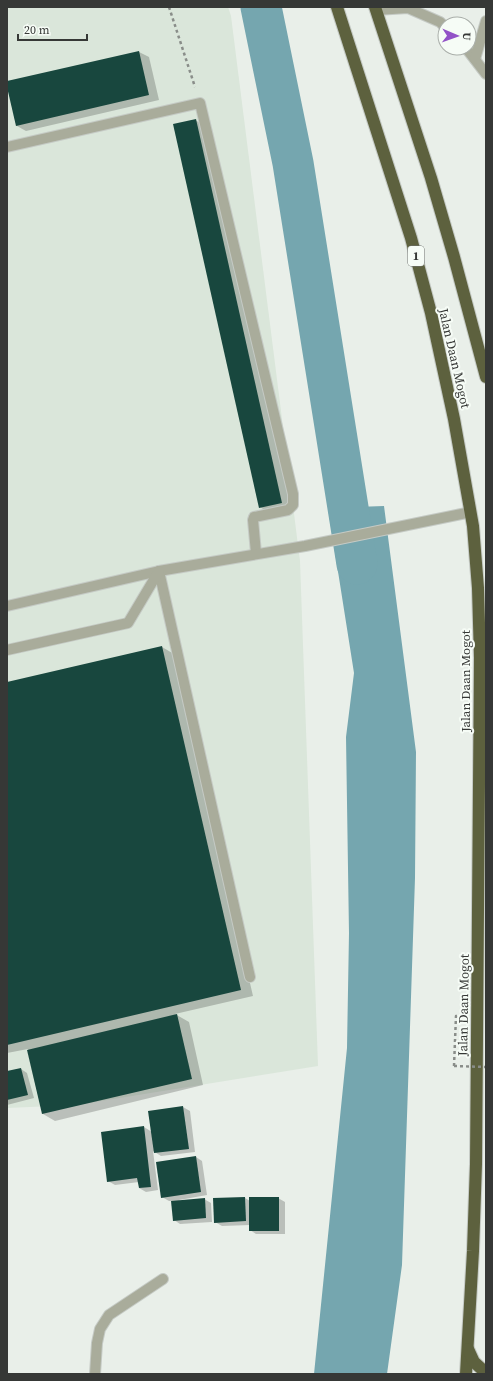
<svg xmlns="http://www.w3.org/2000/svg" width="493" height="1381" viewBox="0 0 493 1381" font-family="'Source Serif 4',serif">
  <rect width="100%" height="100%" fill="#e9efe9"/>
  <polygon fill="#dae6da" points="7,7 228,7 231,16 300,561 318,1066 76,1105 7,1108"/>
  <polygon fill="#75a6af" points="384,506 416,752 415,878 402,1265 387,1374 314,1374 347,1048 349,933 346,737 354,673 328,508"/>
  <g fill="#0003">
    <polygon points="139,52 149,57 159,100 26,131 17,126 7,83"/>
    <polygon points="195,120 205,126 291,508 269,513 260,507"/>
    <polygon points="162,647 174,654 253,996 175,1014 189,1022 203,1085 55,1121 43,1114 28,1049 7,1053 7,683"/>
    <polygon points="21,1069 27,1073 34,1098 7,1105 7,1072"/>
    <polygon points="183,1107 190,1111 195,1152 161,1156 153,1151 158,1190 146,1192 139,1188 139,1182 115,1185 108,1181 144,1127 152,1132"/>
    <polygon points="196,1157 202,1161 207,1195 179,1200 180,1201 204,1199 211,1203 212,1222 180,1224 174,1220 172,1201 169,1201 162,1197"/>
    <polygon points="245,1198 250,1201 278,1198 285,1202 285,1234 256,1234 250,1230 250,1225 222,1226 215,1222"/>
  </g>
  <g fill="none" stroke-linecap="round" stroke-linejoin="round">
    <polyline stroke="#75a6af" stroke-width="41" points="261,7 293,163 357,564"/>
  </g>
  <g fill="#18473e">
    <polygon points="139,51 149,95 16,126 7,87 7,81"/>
    <polygon points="196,119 282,503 259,508 173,124"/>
    <polygon points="162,646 241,990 7,1045 7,682"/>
    <polygon points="177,1014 192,1079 42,1114 27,1050"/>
    <polygon points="21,1068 28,1095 7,1100 7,1071"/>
    <polygon points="183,1106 189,1149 154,1153 148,1111"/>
    <polygon points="144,1126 151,1187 139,1188 137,1178 107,1182 101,1132"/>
    <polygon points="196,1156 201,1192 161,1198 156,1162"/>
    <polygon points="245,1197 246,1221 214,1223 213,1198"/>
    <rect x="249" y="1197" width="30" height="34"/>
    <polygon points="205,1198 206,1218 173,1221 171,1201"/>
  </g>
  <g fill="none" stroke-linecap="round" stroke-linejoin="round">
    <g stroke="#c5cac5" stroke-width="12">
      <g id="lane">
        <polyline points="376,10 408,8 440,22 445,27"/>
        <polyline points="466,48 486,74"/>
        <polyline points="475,59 486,21"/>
        <polyline points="7,147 200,103 293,494 293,505 288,510 254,517 253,520 256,553"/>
        <polyline points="159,571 250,977"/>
        <polyline points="7,606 159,571 305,546 471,512"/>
        <polyline points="7,650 128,623 159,571"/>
      </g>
    </g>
    <g stroke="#c5cac5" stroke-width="12">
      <polyline id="street" points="95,1374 97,1343 100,1329 109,1315 163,1279"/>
    </g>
    <g stroke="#c5cac5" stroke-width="14">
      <g id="highway">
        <polyline points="337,7 411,238 431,313 454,419 473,526 478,588 480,658 476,1164 473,1251 466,1374"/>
        <polyline points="375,7 431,178 454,257 486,377"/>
        <polyline points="468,1349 474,1362 486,1373"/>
      </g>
    </g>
    <g stroke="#898d89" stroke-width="2.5" stroke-dasharray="3 3" stroke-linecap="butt">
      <polyline points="169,7 195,87"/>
      <polyline points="454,1066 456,1016 459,1016"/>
    </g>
    <use href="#lane" stroke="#a9ac9b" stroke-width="10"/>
    <use href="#street" stroke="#a9ac9b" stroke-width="10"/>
    <use href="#highway" stroke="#5d613e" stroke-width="12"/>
    <polyline stroke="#898d89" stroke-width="2.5" stroke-dasharray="3 3" stroke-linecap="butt" points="454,1066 486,1067"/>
  </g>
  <g text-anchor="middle" stroke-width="4" stroke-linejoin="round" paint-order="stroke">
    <rect fill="#f6fcf6" stroke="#707370" stroke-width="1" x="408" y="246" width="16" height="20" rx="3"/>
    <g font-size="12" font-weight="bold" fill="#363836">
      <text x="416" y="260">1</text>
    </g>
    <g font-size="13" fill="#363836" stroke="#f6fcf6">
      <text transform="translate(455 358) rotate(77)" y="5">Jalan Daan Mogot</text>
      <text transform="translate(465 681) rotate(-90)" y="5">Jalan Daan Mogot</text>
      <text transform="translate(463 1005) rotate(-89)" y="5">Jalan Daan Mogot</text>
    </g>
  </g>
  <rect width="493" height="1381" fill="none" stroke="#363836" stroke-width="16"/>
  <g transform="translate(457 36) rotate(92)"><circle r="19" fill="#f6fcf6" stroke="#a9aea9"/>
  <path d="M0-3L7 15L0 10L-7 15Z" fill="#9252c7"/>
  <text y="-6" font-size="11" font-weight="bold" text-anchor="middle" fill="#363836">U</text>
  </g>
  <path d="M18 34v6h69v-6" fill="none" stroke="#363836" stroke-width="2"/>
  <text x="24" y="34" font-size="12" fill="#363836" stroke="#f6fcf6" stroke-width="3" paint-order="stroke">20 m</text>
</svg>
